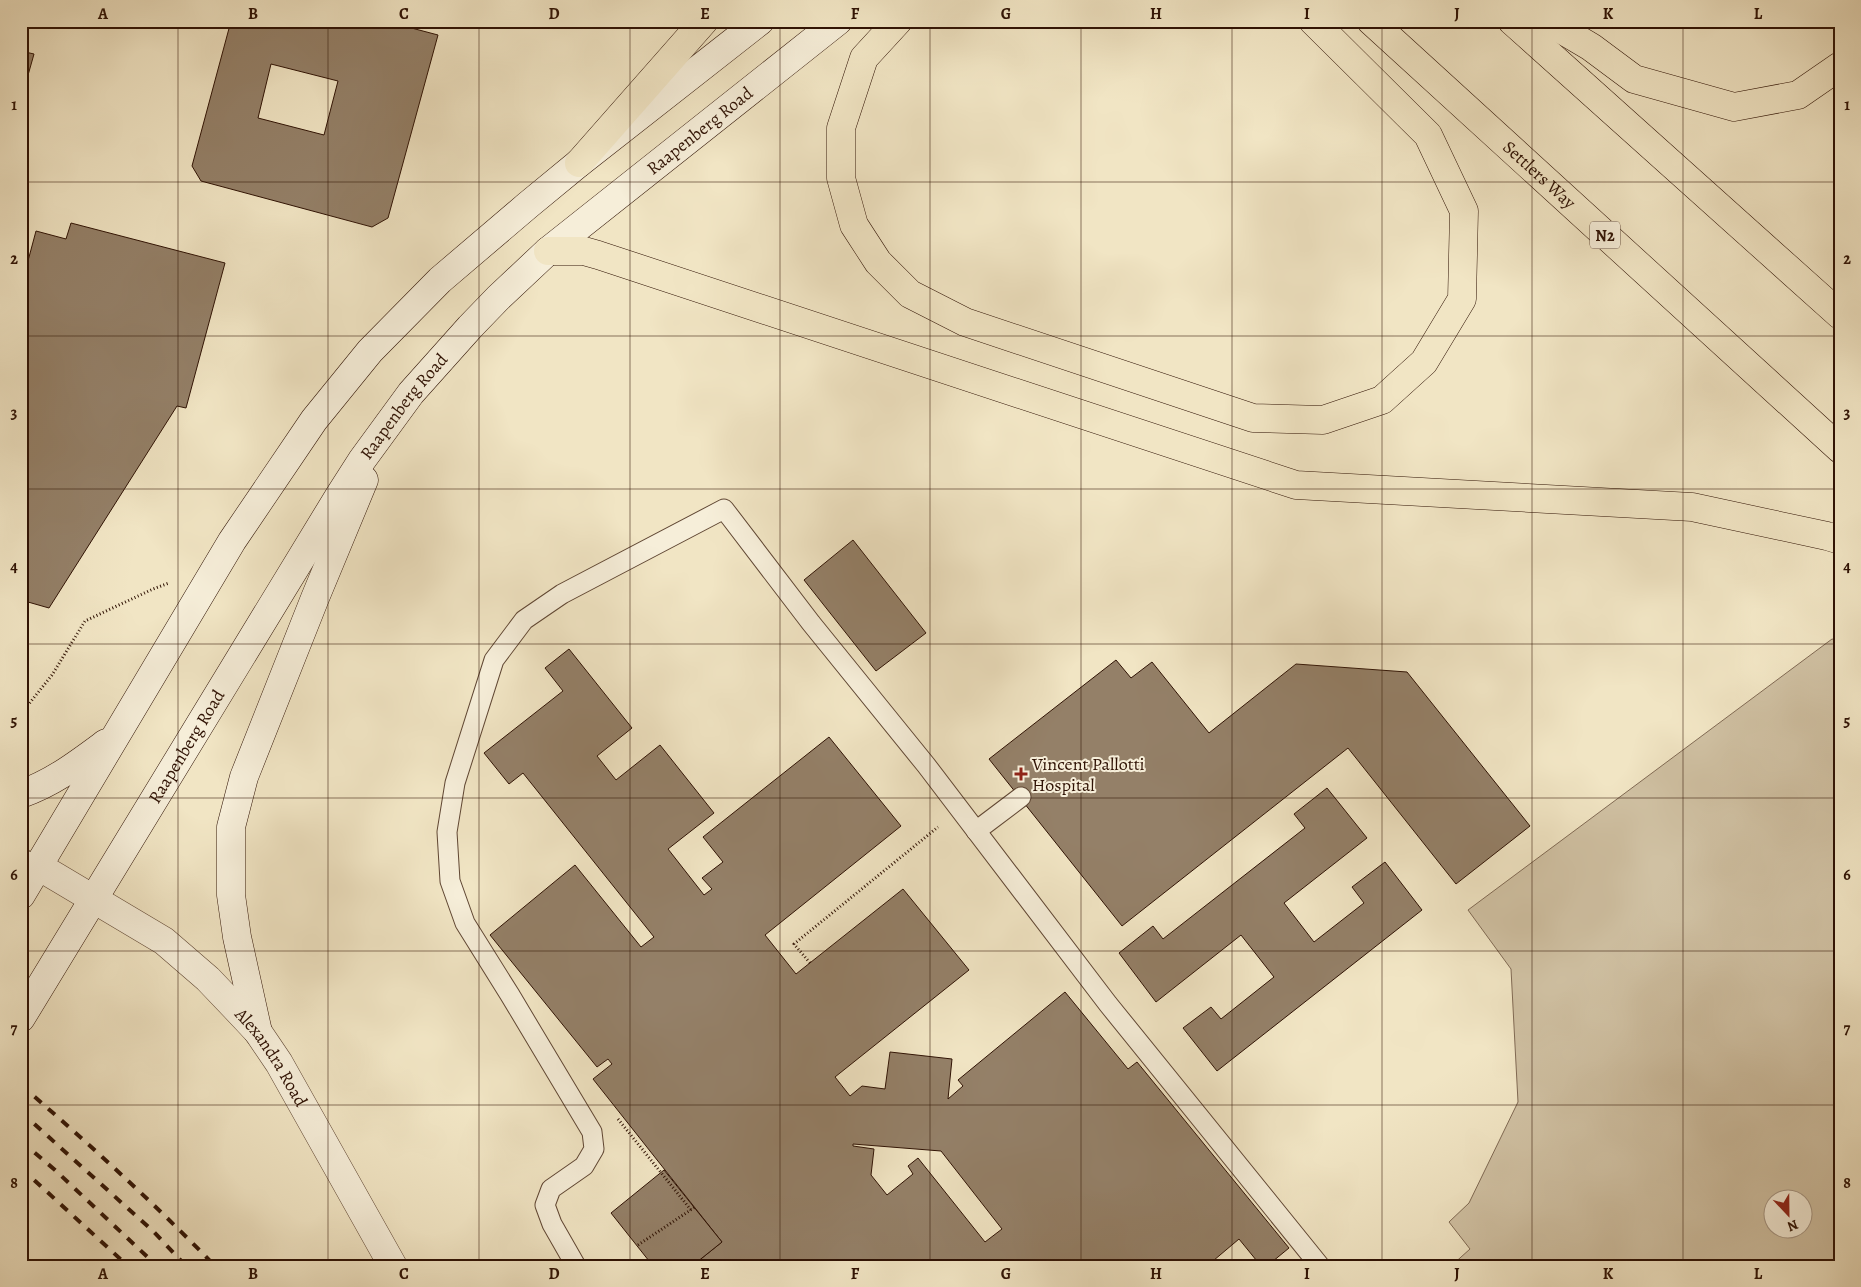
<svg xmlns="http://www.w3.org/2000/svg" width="1861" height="1287" viewBox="0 0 1861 1287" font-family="Alegreya,serif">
  <rect width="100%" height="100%" fill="#f1e5c4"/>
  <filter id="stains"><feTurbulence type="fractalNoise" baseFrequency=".004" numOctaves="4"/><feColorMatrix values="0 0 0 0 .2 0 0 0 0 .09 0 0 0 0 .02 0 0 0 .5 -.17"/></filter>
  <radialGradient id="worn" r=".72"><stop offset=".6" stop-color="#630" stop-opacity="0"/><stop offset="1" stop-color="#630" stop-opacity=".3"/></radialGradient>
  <path fill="#d0c1a3" stroke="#806a54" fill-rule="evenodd" d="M1832 639 1840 641V1266H1451L1470 1249 1449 1222 1469 1203 1518 1102 1511 969 1468 910ZM1774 1200H1804V1230H1774Z"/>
  <g fill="#948068" stroke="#2f1204" fill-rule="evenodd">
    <path d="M231 21H385L438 35 388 218 372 227 201 181 192 166ZM271 64 338 81 324 135 258 118Z"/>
    <polygon points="21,51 34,54 21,100"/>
    <polygon points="71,223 225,263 186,408 177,406 49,608 21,600 21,287 36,231 66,239"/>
    <polygon points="853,540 926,633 876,671 804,580"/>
    <path d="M569 649 632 728 597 756 616 780 660 745 714 813 668 849 704 895 712 889 702 878 723 862 703 837 829 737 901 826 765 935 796 974 903 889 969 970 835 1077 850 1096 862 1086 885 1089 890 1052 952 1059 948 1099 963 1086 958 1080 1065 992 1128 1069 1137 1062 1289 1248 1267 1266H1261L1239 1239 1207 1266H692L722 1242 593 1079 612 1064 608 1059 597 1067 490 935 575 865 641 947 654 937 523 773 509 784 484 753 563 691 545 668ZM853 1144 941 1151 1002 1229 985 1242 918 1158 908 1166 913 1174 887 1195 871 1175 874 1149 853 1146Z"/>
    <polygon points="1116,660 1131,678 1152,662 1209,733 1296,664 1407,672 1530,826 1456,884 1348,748 1122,926 989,759"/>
    <polygon points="1327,788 1367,838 1284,903 1314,942 1364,903 1352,887 1385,862 1422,910 1217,1071 1183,1028 1211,1007 1221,1019 1274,977 1241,935 1156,1002 1119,953 1153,926 1163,939 1305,828 1294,814"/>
    <polygon points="664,1170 722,1242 692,1266 653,1266 611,1213"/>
  </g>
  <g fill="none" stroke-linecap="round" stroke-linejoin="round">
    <g stroke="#604734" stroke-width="21">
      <g id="service">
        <polyline points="976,831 1021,797"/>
        <polyline points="21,858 38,866"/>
        <polyline points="576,1266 552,1224 545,1205 551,1189 584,1166 594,1149 592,1132 510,995 465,923 450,881 447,832 455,783 494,660 524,620 562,594 724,509 811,623 926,765 1108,1004 1320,1266"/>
      </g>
    </g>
    <g stroke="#604734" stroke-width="29">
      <g id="tertiary">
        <path id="s1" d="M38 866 164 941 208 979 246 1019 258 1032 279 1063 393 1266"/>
      </g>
    </g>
    <g stroke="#2f1204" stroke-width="29">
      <g id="secondary">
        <path d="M21 794C53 783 79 763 106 743"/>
        <polyline points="21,895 232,541 314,420 370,351 440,280 528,205 579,163 760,21"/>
        <path id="s2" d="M21 1018 339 496 362 460 411 393 470 327 498 298 548 251 838 21"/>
        <polyline points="258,1032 237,937 231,895 231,827 244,777 315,598 364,480"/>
      </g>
    </g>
    <g stroke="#2f1204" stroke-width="29">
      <g id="motorway">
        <polyline points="898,21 864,58 841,128 841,178 854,225 878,262 910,294 965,322 1253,418 1323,420 1382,400 1424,362 1462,299 1464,211 1428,135 1313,21"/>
        <path id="s3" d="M1371 21 1840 449"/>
        <polyline points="1512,21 1840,315"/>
        <polyline points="1547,21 1591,47 1634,79 1734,107 1798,95 1840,66"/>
        <polyline points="579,163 704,21"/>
        <polyline points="548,251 584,251 598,255 1296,485 1692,507 1827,536 1840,540"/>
      </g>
    </g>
    <g stroke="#2f1204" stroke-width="3" stroke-dasharray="1 2.5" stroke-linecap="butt">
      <polyline points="21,709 28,705 52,675 85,621 153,589 169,583"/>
      <polyline points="810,963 794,944 938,827"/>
      <polyline points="21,1056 26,1048"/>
      <polyline points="618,1119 691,1210"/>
      <polyline points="638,1245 695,1207"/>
    </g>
    <use href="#service" stroke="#f6eed9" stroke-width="19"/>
    <use href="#tertiary" stroke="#f6eed9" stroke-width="28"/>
    <use href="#secondary" stroke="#f6eed9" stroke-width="28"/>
    <use href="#motorway" stroke="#f1e5c4" stroke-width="28"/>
    <g stroke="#2f1204" stroke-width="4" stroke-dasharray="9 9" stroke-linecap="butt">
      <path d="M21 1085C88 1143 153 1202 215 1266"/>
      <polyline points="21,1112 153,1231 186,1266"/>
      <polyline points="21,1141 55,1170 157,1266"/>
      <polyline points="21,1168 128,1266"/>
    </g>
  </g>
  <path fill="none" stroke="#2f1204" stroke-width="1" stroke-opacity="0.55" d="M178 21V1266M328 21V1266M479 21V1266M630 21V1266M780 21V1266M930 21V1266M1081 21V1266M1232 21V1266M1382 21V1266M1532 21V1266M1683 21V1266M21 182H1840M21 336H1840M21 489H1840M21 644H1840M21 798H1840M21 951H1840M21 1105H1840"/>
  <path fill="#8f2418" stroke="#f6eed9" stroke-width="2" d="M1018.5 766.5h5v5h5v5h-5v5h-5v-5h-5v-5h5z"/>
  <g text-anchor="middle" stroke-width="4" stroke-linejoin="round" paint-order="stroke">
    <rect fill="#f6eed9" stroke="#6b5444" stroke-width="1" x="1590" y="221.5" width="30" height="27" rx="4"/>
    <g font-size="16" font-weight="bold" fill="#2f1204">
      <text x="1605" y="241">N2</text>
    </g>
    <g font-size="18" fill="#2f1204" stroke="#f6eed9">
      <text dy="6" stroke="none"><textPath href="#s2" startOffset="1128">Raapenberg Road</textPath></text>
      <text dy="6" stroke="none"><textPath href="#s3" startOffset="228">Settlers Way</textPath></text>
      <text dy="6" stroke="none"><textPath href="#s2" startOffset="722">Raapenberg Road</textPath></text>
      <text dy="6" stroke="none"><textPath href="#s2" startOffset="318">Raapenberg Road</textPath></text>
      <text dy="6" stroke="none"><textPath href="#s1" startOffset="306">Alexandra Road</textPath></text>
    </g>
    <g font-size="18" fill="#2f1204" stroke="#f6eed9" text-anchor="start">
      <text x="1032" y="770">Vincent Pallotti<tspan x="1032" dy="21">Hospital</tspan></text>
    </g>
  </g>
  <rect width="1861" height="1287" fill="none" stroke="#f1e5c4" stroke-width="55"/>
  <g transform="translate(1788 1214) rotate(158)"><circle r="24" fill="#f6eed9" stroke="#a69684"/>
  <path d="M0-4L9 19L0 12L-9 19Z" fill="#8f2418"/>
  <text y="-8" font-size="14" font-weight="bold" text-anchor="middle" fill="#2f1204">N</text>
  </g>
  <rect x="28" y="28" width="1806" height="1232" fill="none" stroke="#2f1204" stroke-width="2"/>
  <g font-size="16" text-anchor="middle" font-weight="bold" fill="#2f1204">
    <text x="103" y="19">A</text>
    <text x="253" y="19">B</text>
    <text x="404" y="19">C</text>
    <text x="554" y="19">D</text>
    <text x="705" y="19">E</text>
    <text x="855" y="19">F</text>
    <text x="1006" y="19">G</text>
    <text x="1156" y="19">H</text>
    <text x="1307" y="19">I</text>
    <text x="1457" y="19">J</text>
    <text x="1608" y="19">K</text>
    <text x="1758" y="19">L</text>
    <text x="14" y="110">1</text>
    <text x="1847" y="110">1</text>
    <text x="14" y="264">2</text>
    <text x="1847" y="264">2</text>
    <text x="14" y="418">3</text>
    <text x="1847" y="418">3</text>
    <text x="14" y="572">4</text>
    <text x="1847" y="572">4</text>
    <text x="14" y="726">5</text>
    <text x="1847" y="726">5</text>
    <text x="14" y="880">6</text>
    <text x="1847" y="880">6</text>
    <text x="14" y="1034">7</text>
    <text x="1847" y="1034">7</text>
    <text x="14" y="1188">8</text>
    <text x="1847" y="1188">8</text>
    <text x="103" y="1279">A</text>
    <text x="253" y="1279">B</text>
    <text x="404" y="1279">C</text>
    <text x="554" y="1279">D</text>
    <text x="705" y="1279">E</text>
    <text x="855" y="1279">F</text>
    <text x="1006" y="1279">G</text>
    <text x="1156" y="1279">H</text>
    <text x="1307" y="1279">I</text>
    <text x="1457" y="1279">J</text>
    <text x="1608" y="1279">K</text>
    <text x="1758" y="1279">L</text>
  </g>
  <rect width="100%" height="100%" filter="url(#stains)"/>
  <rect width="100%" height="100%" fill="url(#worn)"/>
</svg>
